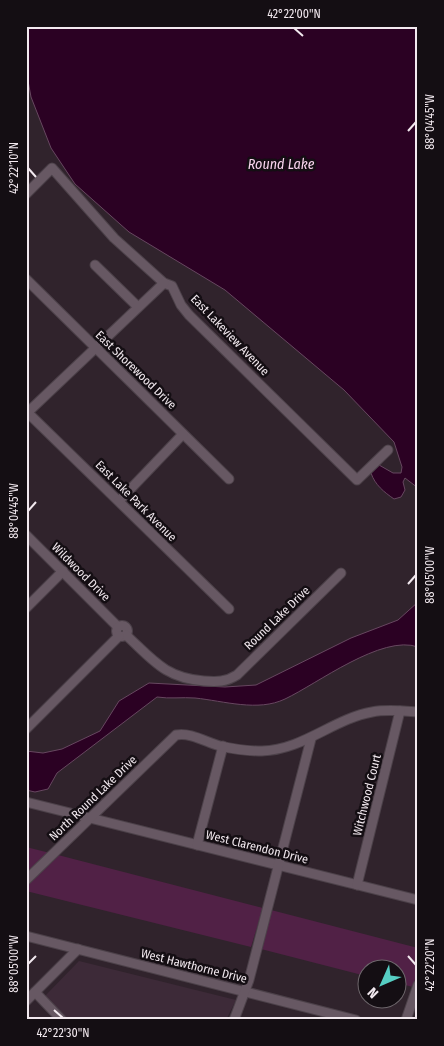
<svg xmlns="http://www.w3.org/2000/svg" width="444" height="1046" viewBox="0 0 444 1046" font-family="'Fira Sans Condensed',sans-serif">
  <rect width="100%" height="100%" fill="#30232c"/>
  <polygon fill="#3d2a38" points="79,961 236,1000 226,1020 69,1020 45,996"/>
  <g fill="#512146">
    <polygon points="26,847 50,853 26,875"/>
    <polygon points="58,855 263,908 251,947 26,891 26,886"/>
    <polygon points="271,910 418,948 418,968 413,987 397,983 396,968 366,968 366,976 261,949"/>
  </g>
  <g fill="#2b0123" stroke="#674760">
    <path d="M26 26H418V488L405 478 403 482 405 490 401 497 394 499C384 492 375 485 371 473L379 465 393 473H401L402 467 394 442 344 390 225 290 129 232 75 184 51 148 31 97 26 70Z"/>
    <path d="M418 602V647C382 634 317 684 285 699 258 712 224 701 195 698 182 697 170 699 157 697L57 773 48 789 35 792 26 790V751L43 753 62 749 100 731 119 701 149 683 225 687 256 685 351 638 398 620Z"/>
  </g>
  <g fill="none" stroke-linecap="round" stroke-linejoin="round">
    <g stroke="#4c4149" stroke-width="11">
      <g id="minor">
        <polyline points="26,194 52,168 114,238 164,283 172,286 181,305 189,315 357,480 388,450"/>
        <polyline points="95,265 137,306"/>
        <polyline points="26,279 229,479"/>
        <polyline points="26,411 229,609"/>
        <polyline points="28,412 164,283"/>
        <polyline points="119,501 183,434"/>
        <polyline points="26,535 118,627"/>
        <polyline points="26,608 63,571"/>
        <circle cx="122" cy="631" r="5.5"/>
        <path d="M126 635C153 660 165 678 204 681 217 682 226 682 237 675L341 573"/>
        <polyline points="26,729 119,636"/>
        <polyline points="26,802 418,900"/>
        <polyline points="197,845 223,746"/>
        <path d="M26 880 176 735C190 732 206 742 220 746 233 749 248 751 262 751 303 750 333 719 372 712 387 709 403 711 418 712"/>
        <polyline points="357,885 400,711"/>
        <polyline points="26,936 356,1020"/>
        <polyline points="35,992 62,1020"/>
        <polyline points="26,1001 78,949"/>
        <polyline points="234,1020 249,980 311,739"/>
        <polyline points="406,1020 418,985"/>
      </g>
    </g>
    <use href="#minor" stroke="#675863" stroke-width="9"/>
  </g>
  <path fill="none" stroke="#f2e9ef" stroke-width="2" d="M294 28 303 36M408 131 416 122M28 168 36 177M28 511 36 502M408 584 416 575M408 956 416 965M28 964 36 956M54 1010 63 1018"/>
  <g text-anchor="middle" stroke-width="5" stroke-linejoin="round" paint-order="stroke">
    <g font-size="12" fill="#f2e9ef" stroke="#140e13">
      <text transform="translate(230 335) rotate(46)" y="4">East Lakeview Avenue</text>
      <text transform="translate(136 370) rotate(44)" y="4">East Shorewood Drive</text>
      <text transform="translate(136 501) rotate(45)" y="4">East Lake Park Avenue</text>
      <text transform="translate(81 572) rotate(45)" y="4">Wildwood Drive</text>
      <text transform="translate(277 618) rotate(-44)" y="4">Round Lake Drive</text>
      <text transform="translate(367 795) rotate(-76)" y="4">Witchwood Court</text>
      <text transform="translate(93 798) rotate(-44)" y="4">North Round Lake Drive</text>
      <text transform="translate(257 847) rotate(14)" y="4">West Clarendon Drive</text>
      <text transform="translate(194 966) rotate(14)" y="4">West Hawthorne Drive</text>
    </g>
    <g font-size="14" font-style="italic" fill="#f9d4ee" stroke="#140e13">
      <text x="281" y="169">Round Lake</text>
    </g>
  </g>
  <rect width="444" height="1046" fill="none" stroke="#140e13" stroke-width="55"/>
  <g transform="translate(382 984) rotate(225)"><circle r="24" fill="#140e13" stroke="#6d666b"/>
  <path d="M0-4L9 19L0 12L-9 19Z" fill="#56cec3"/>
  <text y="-8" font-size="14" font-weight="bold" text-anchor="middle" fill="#f2e9ef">N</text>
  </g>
  <rect x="28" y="28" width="388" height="990" fill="none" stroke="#f2e9ef" stroke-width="2"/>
  <g font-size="12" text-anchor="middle" fill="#f2e9ef">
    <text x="294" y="18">42°22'00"N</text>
    <text transform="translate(430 122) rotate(-90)" y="4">88°04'45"W</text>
    <text transform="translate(14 168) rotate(-90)" y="4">42°22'10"N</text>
    <text transform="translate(14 511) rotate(-90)" y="4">88°04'45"W</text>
    <text transform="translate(430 575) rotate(-90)" y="4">88°05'00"W</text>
    <text transform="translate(14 964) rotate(-90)" y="4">88°05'00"W</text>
    <text transform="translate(430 965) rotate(-90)" y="4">42°22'20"N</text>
    <text x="63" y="1037">42°22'30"N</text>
  </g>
</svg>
